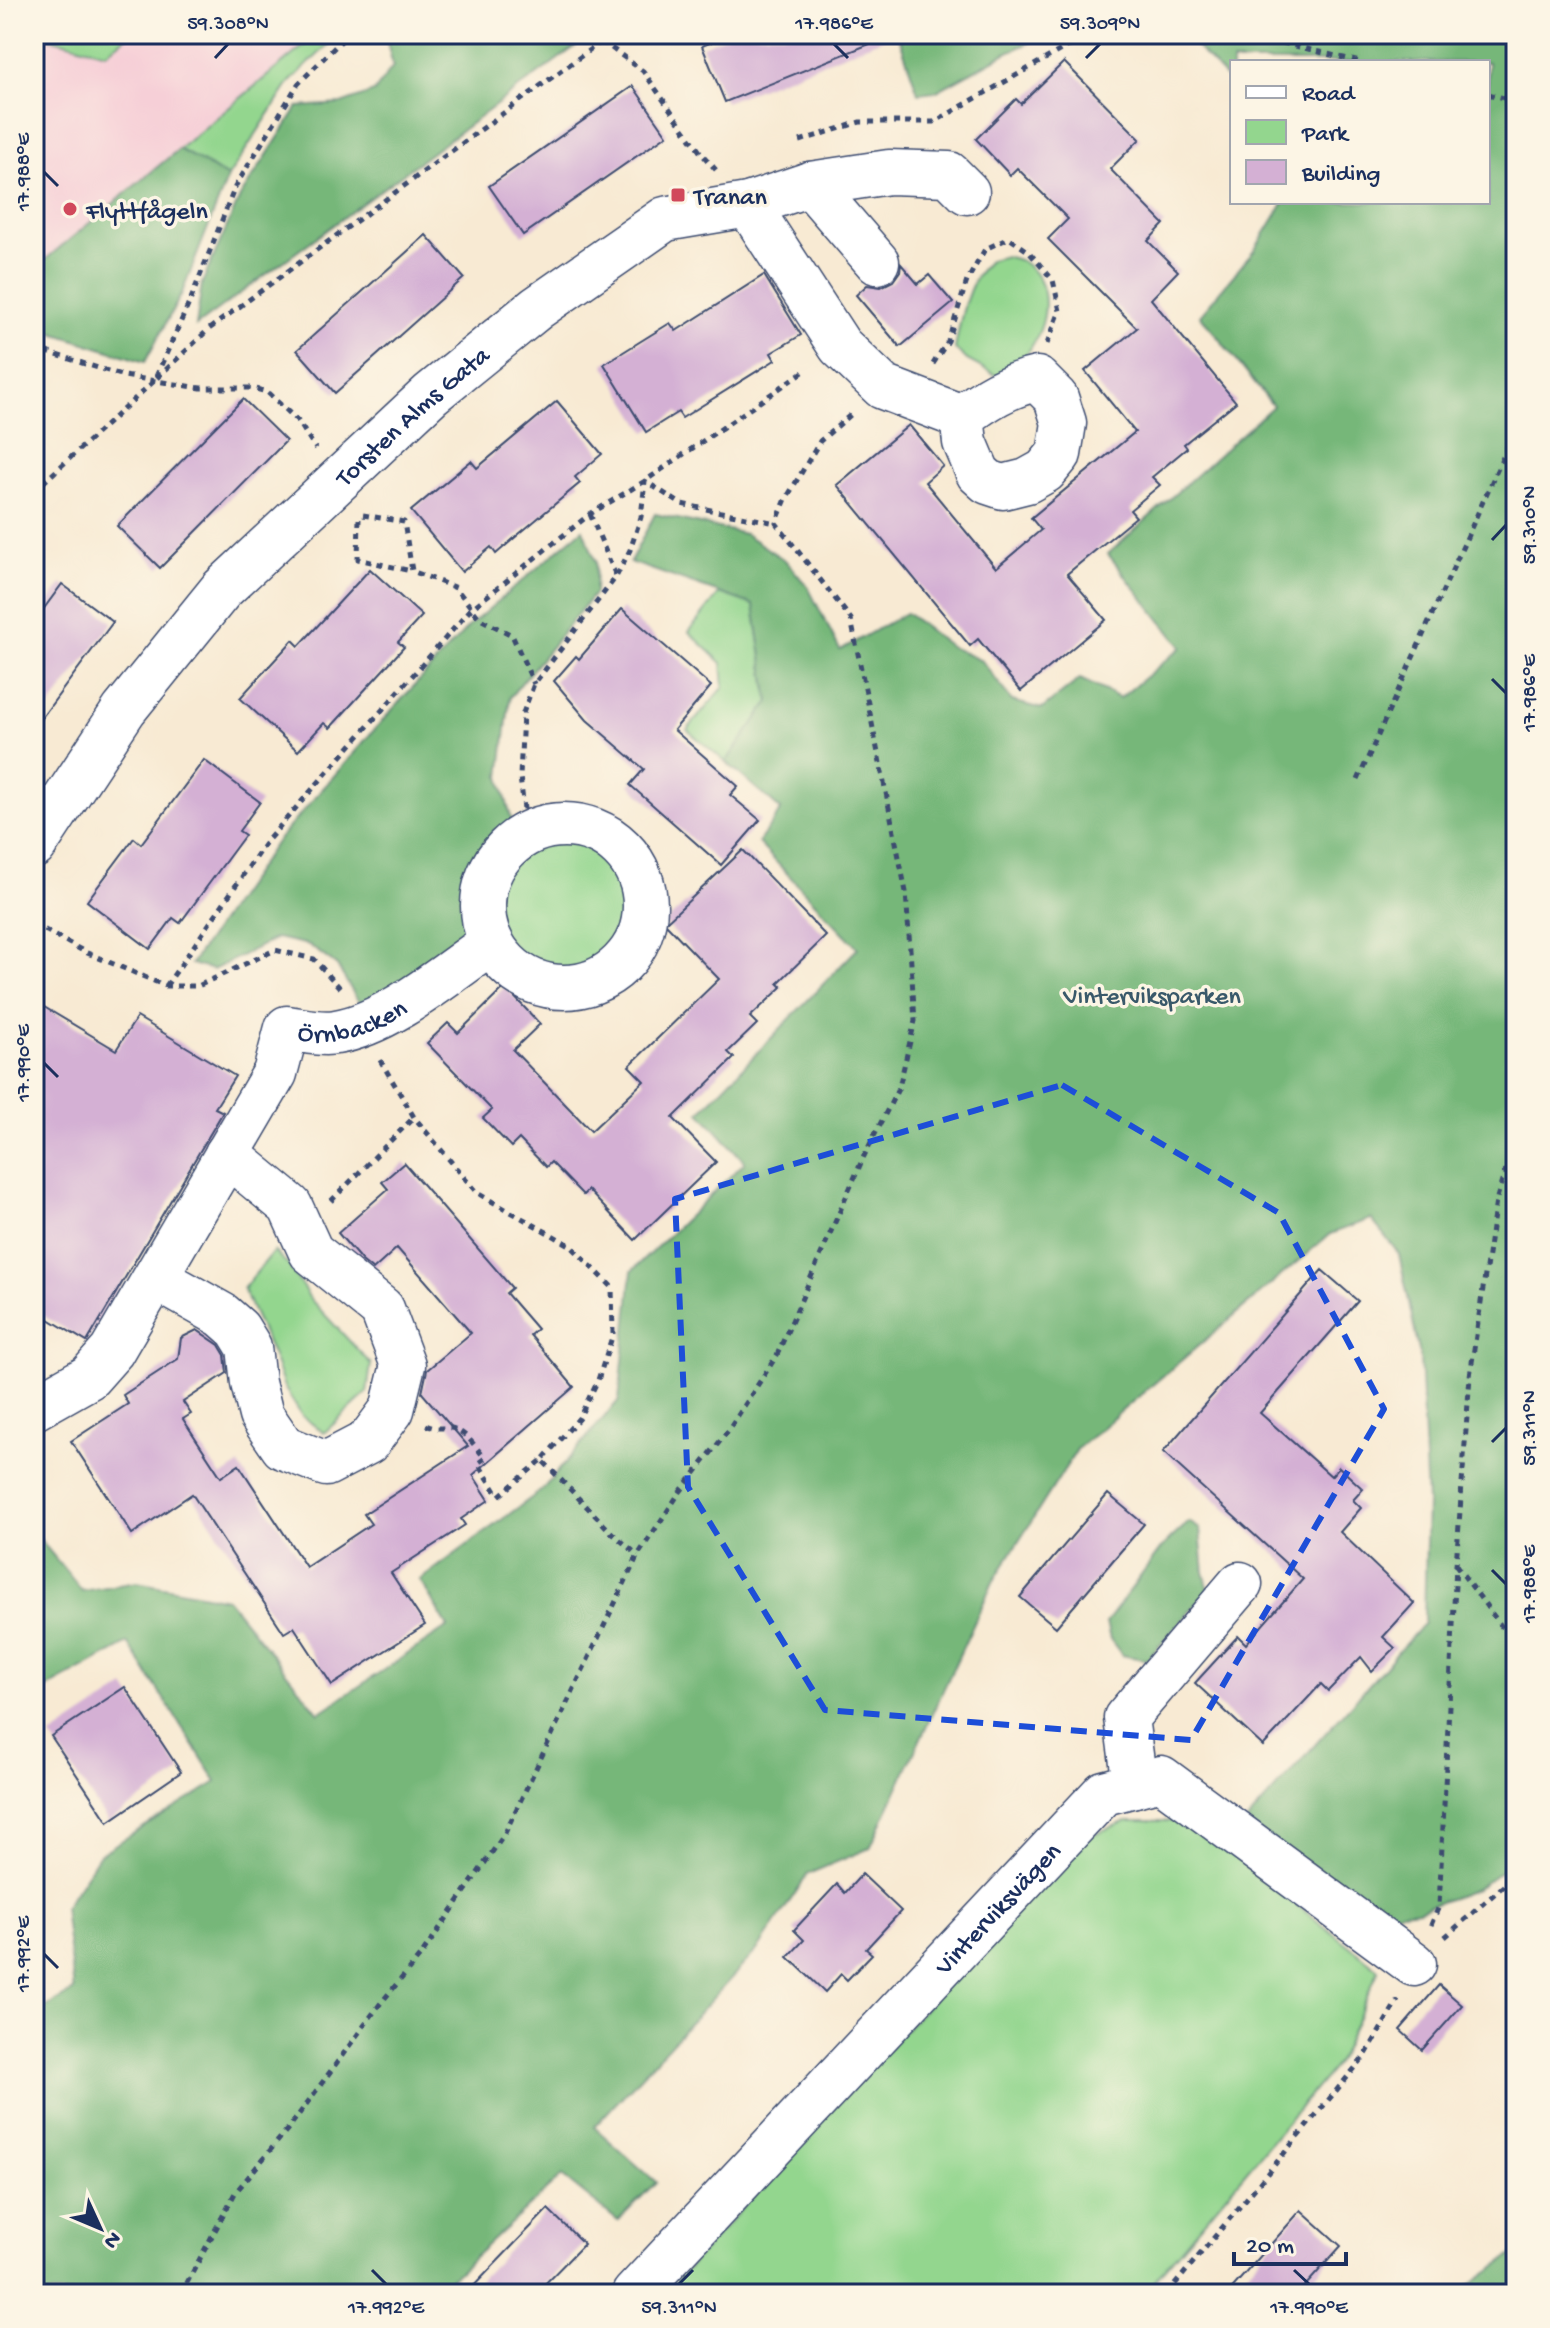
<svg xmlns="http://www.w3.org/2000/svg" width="1550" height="2328" viewBox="0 0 1550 2328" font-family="'Gochi Hand',sans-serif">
  <rect width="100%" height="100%" fill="#fcf5e5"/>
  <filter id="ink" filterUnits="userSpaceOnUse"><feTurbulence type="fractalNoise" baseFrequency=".0125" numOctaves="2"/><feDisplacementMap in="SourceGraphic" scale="16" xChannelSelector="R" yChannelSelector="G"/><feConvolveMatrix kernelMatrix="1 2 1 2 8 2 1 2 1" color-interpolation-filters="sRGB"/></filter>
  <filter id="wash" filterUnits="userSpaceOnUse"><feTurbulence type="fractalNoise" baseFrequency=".006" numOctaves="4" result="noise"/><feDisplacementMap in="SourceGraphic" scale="32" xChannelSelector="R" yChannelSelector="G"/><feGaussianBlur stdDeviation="1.8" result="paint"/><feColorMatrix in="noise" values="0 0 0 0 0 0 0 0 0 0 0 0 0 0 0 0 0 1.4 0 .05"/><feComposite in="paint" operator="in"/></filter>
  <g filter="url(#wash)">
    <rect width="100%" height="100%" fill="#f8ead3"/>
    <polygon fill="#f6cfd7" points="34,34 106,53 130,34 318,34 34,269"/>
    <g fill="#93d68e" stroke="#578276" stroke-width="2">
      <polygon points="34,34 130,34 106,53"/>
      <polygon points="318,34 339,34 290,82 228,177 179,149"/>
      <path d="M1005 256C1010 258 1018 259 1023 262 1056 285 1047 326 1027 353 1017 366 1015 372 999 377L967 360 955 349C960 321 966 284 987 263 991 259 999 258 1005 256Z"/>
      <polygon points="720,593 754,605 769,703 726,762 687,730 724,687 722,663 689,632"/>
      <circle cx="565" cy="905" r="70"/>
      <polygon points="274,1251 289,1266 311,1300 371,1364 367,1393 324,1433 302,1416 284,1387 272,1354 243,1289"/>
      <polygon points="1127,1821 1189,1821 1379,1969 1338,2062 1143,2294 664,2294 1078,1840"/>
    </g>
    <g fill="#76b779" stroke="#48736c" stroke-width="2">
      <polygon points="385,34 559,34 576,46 196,326 202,283 240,197 298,107 341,104 374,92 393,66"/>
      <polygon points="898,34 1049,34 1006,53 937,91 918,93"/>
      <polygon points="1184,34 1516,34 1516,1859 1476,1889 1419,1910 1376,1915 1246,1822 1424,1623 1427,1502 1420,1356 1399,1254 1371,1219 1330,1234 1078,1448 993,1582 870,1848 808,1874 759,1948 594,2127 656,2182 618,2221 562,2176 434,2294 34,2294 34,2014 74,1991 64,1908 100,1854 217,1782 128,1643 34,1695 34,1532 82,1591 137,1582 227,1599 319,1713 448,1627 420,1580 542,1490 619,1400 632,1271 745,1162 700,1112 858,948 758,843 781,810 726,762 769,702 754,605 630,562 655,514 745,534 786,561 808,587 840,650 906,613 951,647 982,661 1012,701 1042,709 1080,679 1120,698 1182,647 1108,554 1273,406 1200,315 1254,251 1284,202 1488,202 1488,62 1232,62 1232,84"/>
      <polygon points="179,149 228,177 182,293 145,362 34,327 34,269"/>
      <polygon points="583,529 596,562 595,593 510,697 500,777 512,821 477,875 473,917 462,952 363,1009 337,966 309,945 276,938 213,970 191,964 276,842 381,722 469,626"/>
      <polygon points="1189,1522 1200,1529 1204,1572 1209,1590 1147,1660 1122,1655 1110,1639 1106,1623 1162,1547"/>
      <polygon points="1516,2253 1516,2294 1455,2294"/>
    </g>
    <g id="blocks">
      <g fill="#d4b0d4">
        <polygon points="732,34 892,34 892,35 725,102 702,46"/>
        <polygon points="1064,62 1140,139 1110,169 1164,224 1148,241 1178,271 1151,299 1236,402 1184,444 1187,448 1152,477 1160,485 1130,510 1136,517 1067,574 1106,620 1021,691 978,639 970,646 837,485 909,425 943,466 925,482 996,568 1041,530 1031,518 1135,432 1085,371 1137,328 1048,239 1068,219 1017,168 1010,175 976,139 1016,99 1021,104"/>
        <polygon points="633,86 667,135 523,235 489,186"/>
        <polygon points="426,235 464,278 335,393 297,350"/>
        <polygon points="901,264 918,284 929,275 953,303 900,347 856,295 867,285 881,287 893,281 900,271"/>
        <polygon points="764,275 801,335 771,353 775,360 682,418 678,412 646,432 604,364 670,323 676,331"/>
        <polygon points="243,399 286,441 160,568 117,526"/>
        <polygon points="557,401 602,454 575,477 580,483 519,534 496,554 491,547 462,572 411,511 471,461 477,468"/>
        <polygon points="370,569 422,616 398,642 404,647 330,728 324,723 298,751 240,698 293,640 299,646"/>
        <polygon points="62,584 113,622 34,728 34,622"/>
        <polygon points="622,609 711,686 674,730 738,786 730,795 760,820 721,865 630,785 644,769 587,720 554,681 576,656 579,659"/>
        <polygon points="204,760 260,802 239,831 245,835 211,881 180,923 173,918 150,949 87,901 134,838 141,844"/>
        <polygon points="743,850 826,936 778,983 782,987 750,1017 757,1024 728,1052 734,1058 673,1118 716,1162 635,1240 588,1190 583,1195 551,1162 546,1167 519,1139 511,1147 483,1118 492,1110 427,1043 448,1023 458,1033 505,987 540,1024 513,1050 591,1131 644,1081 629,1066 719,979 665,923"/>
        <polygon points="34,1001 116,1050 137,1017 235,1076 215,1108 223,1112 87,1342 34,1310"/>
        <polygon points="404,1163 512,1288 506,1293 537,1329 530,1335 574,1387 473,1475 489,1500 461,1519 465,1525 391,1573 425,1625 332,1685 294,1627 284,1633 192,1494 132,1534 71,1441 128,1404 123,1395 178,1359 181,1338 197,1330 219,1345 225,1355 227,1373 183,1402 191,1414 183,1419 221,1477 239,1465 306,1567 371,1524 364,1514 468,1446 422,1393 427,1370 471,1333 397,1248 373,1270 362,1261 338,1233 388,1189 382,1182"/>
        <polygon points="1322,1270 1358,1301 1260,1413 1331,1476 1339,1467 1363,1489 1353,1500 1361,1508 1340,1532 1414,1603 1383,1637 1395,1648 1372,1671 1361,1657 1328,1691 1321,1684 1263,1746 1195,1683 1238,1636 1246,1644 1303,1579 1163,1452"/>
        <polygon points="1108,1494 1144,1524 1056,1627 1020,1597"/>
        <polygon points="125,1687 181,1772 108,1822 51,1736"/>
        <polygon points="862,1874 901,1911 866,1949 872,1954 847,1980 841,1974 825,1992 788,1957 804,1940 794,1930 837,1884 845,1893"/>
        <polygon points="1439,1985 1462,2005 1422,2050 1400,2030"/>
        <polygon points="548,2209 584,2244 535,2294 466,2294"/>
        <polygon points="1301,2210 1341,2246 1298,2294 1227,2294"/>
      </g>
    </g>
  </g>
  <g filter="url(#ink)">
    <use href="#blocks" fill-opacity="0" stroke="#3c4b70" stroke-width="2"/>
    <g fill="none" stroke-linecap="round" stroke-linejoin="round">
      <g stroke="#3c4b70" stroke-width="47">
        <g id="minor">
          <polyline points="810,184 877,262"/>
          <path d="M748 205 840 346 883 387 962 417 965 442 978 473 988 482 1003 487 1027 481 1045 471 1059 454 1064 423 1056 398 1037 379C1008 385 985 399 962 417"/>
          <circle cx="564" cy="906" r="81"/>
          <path id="s1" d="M34 846 124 710 222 589 431 394 537 308 665 219 748 205 810 184 889 172 949 174 967 192"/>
          <polyline points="156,1278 222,1315 238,1329 249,1347 253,1383 261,1415 283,1447 326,1464 368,1442 392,1410 403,1365 382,1309 311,1252 290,1206 227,1154"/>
          <path id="s2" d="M34 1408 89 1377 112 1351 275 1073 287 1028C302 1030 321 1035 336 1032 388 1024 448 973 491 943"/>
          <polyline points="1135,1785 1126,1718 1240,1584"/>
          <path id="s3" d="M634 2294 1104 1793 1161 1778 1414 1964"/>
        </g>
      </g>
      <g stroke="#3c4b70" stroke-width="5" stroke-dasharray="6 6" stroke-linecap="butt">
        <polyline points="592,34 643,71 701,153 716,170"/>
        <polyline points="1247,34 1360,62"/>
        <polyline points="1068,46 1068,34"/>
        <polyline points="1488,94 1516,101"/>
        <polyline points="800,141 860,122 934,122 1068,46 1172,34"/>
        <polyline points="34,348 124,376 201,388 252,388 267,392 298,421 316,449"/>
        <polyline points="933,364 948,341 967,281 985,249 1009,238 1028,251 1053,280 1060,311 1047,344"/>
        <polyline points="157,378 209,329 603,40"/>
        <polyline points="34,491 154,381 191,299 235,187 298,84 348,34"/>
        <polyline points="590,514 616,576"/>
        <polyline points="363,515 404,522 412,571 456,588 480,619 512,635 534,684"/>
        <polyline points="359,519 358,559 411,571"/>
        <polyline points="1358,780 1516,428"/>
        <polyline points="527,833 520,777 523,713 534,684 616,577 630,550 641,517 645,481 681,504 776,523"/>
        <polyline points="34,924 85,952 166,986 198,986 275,950 314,959 341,989"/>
        <polyline points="166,986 266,842 471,609 590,514 645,481 806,370"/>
        <polyline points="380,1060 414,1117 477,1193 570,1245 612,1287 613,1334 598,1380 579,1418 542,1460 613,1534 638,1555"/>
        <polyline points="331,1201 414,1117"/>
        <path d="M426 1425C436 1430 442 1427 451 1428 466 1431 476 1448 485 1458L478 1463 499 1496 542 1460"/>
        <polyline points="1456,1565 1516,1646"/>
        <polyline points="1431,1925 1439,1906 1456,1565 1470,1376 1496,1201 1516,1134"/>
        <polyline points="1445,1937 1516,1875"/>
        <polyline points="181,2294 235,2193 291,2125 380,2004 422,1954 504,1835 638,1555 680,1492 728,1431 777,1355 864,1156 899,1087 915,1021 906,892 851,619 776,523 786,499 820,441 854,412"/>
        <polyline points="1167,2294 1365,2056 1398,2000"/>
      </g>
      <use href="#minor" stroke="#fff" stroke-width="44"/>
    </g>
  </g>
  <path fill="none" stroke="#1d4ed8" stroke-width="6" stroke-dasharray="16 10" stroke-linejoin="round" d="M1062 1085 1279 1213 1384 1409 1191 1740 825 1710 688 1487 675 1199Z"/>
  <path fill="none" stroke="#1b2f5e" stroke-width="3" d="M834 44 848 58M215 58 228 44M1086 58 1100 44M44 172 58 186M1492 540 1506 525M1492 679 1506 693M44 1063 58 1077M1492 1442 1506 1428M1492 1570 1506 1584M44 1954 58 1968M372 2270 386 2284M1294 2270 1309 2284M679 2284 693 2270"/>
  <g fill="#d1495b" stroke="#fcf5e5" stroke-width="3">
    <rect x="670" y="187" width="16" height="16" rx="4"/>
    <circle cx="70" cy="209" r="8"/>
  </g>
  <g text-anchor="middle" stroke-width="7" stroke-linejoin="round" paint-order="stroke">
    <g font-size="26" fill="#1b2f5e" stroke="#fcf5e5" text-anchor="start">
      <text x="694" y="204">Tranan</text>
      <text x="86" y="218">Flyttfågeln</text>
    </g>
    <g font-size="26" fill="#1b2f5e" stroke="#fcf5e5">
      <text dy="9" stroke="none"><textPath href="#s1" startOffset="576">Torsten Alms Gata</textPath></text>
      <text dy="9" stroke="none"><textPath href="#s2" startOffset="534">Örnbacken</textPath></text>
      <text dy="9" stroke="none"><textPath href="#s3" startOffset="530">Vinterviksvägen</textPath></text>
    </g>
    <g font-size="26" fill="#39596a" stroke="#fcf5e5">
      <text x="1152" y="1003">Vinterviksparken</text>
    </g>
  </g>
  <rect width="1550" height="2328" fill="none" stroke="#fcf5e5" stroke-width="88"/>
  <rect x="1230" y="60" width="260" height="144" fill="#fcf5e5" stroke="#a2a6af" stroke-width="2"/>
  <rect x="1246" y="86" width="40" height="12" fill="#ffffff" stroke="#a2a6af" stroke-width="2"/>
  <text x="1302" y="100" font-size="24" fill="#1b2f5e">Road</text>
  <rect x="1246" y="120" width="40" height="24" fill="#93d68e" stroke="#a2a6af" stroke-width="2"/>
  <text x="1302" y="140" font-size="24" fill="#1b2f5e">Park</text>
  <rect x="1246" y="160" width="40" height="24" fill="#d4b0d4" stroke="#a2a6af" stroke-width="2"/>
  <text x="1302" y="180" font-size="24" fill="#1b2f5e">Building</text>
  <g transform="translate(100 2228) rotate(134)" stroke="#fcf5e5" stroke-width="6" paint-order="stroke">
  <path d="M0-6L14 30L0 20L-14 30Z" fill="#1b2f5e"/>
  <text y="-12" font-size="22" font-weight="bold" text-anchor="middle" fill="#1b2f5e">N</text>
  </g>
  <path d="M1234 2252v12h112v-12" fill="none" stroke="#1b2f5e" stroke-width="4"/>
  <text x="1246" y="2252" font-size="24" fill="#1b2f5e" stroke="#fcf5e5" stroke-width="6" paint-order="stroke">20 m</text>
  <rect x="44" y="44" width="1462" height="2240" fill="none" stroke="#1b2f5e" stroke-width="3"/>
  <g font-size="20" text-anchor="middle" fill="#1b2f5e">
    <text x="228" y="29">59.308°N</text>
    <text x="834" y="29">17.986°E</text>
    <text x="1100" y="29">59.309°N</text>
    <text transform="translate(22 172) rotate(-90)" y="7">17.988°E</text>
    <text transform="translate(1528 525) rotate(-90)" y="7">59.310°N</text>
    <text transform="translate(1528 693) rotate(-90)" y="7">17.986°E</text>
    <text transform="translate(22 1063) rotate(-90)" y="7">17.990°E</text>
    <text transform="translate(1528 1428) rotate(-90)" y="7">59.311°N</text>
    <text transform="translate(1528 1584) rotate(-90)" y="7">17.988°E</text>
    <text transform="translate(22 1954) rotate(-90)" y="7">17.992°E</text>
    <text x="386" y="2313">17.992°E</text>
    <text x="679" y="2313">59.311°N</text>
    <text x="1309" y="2313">17.990°E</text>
  </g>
</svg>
